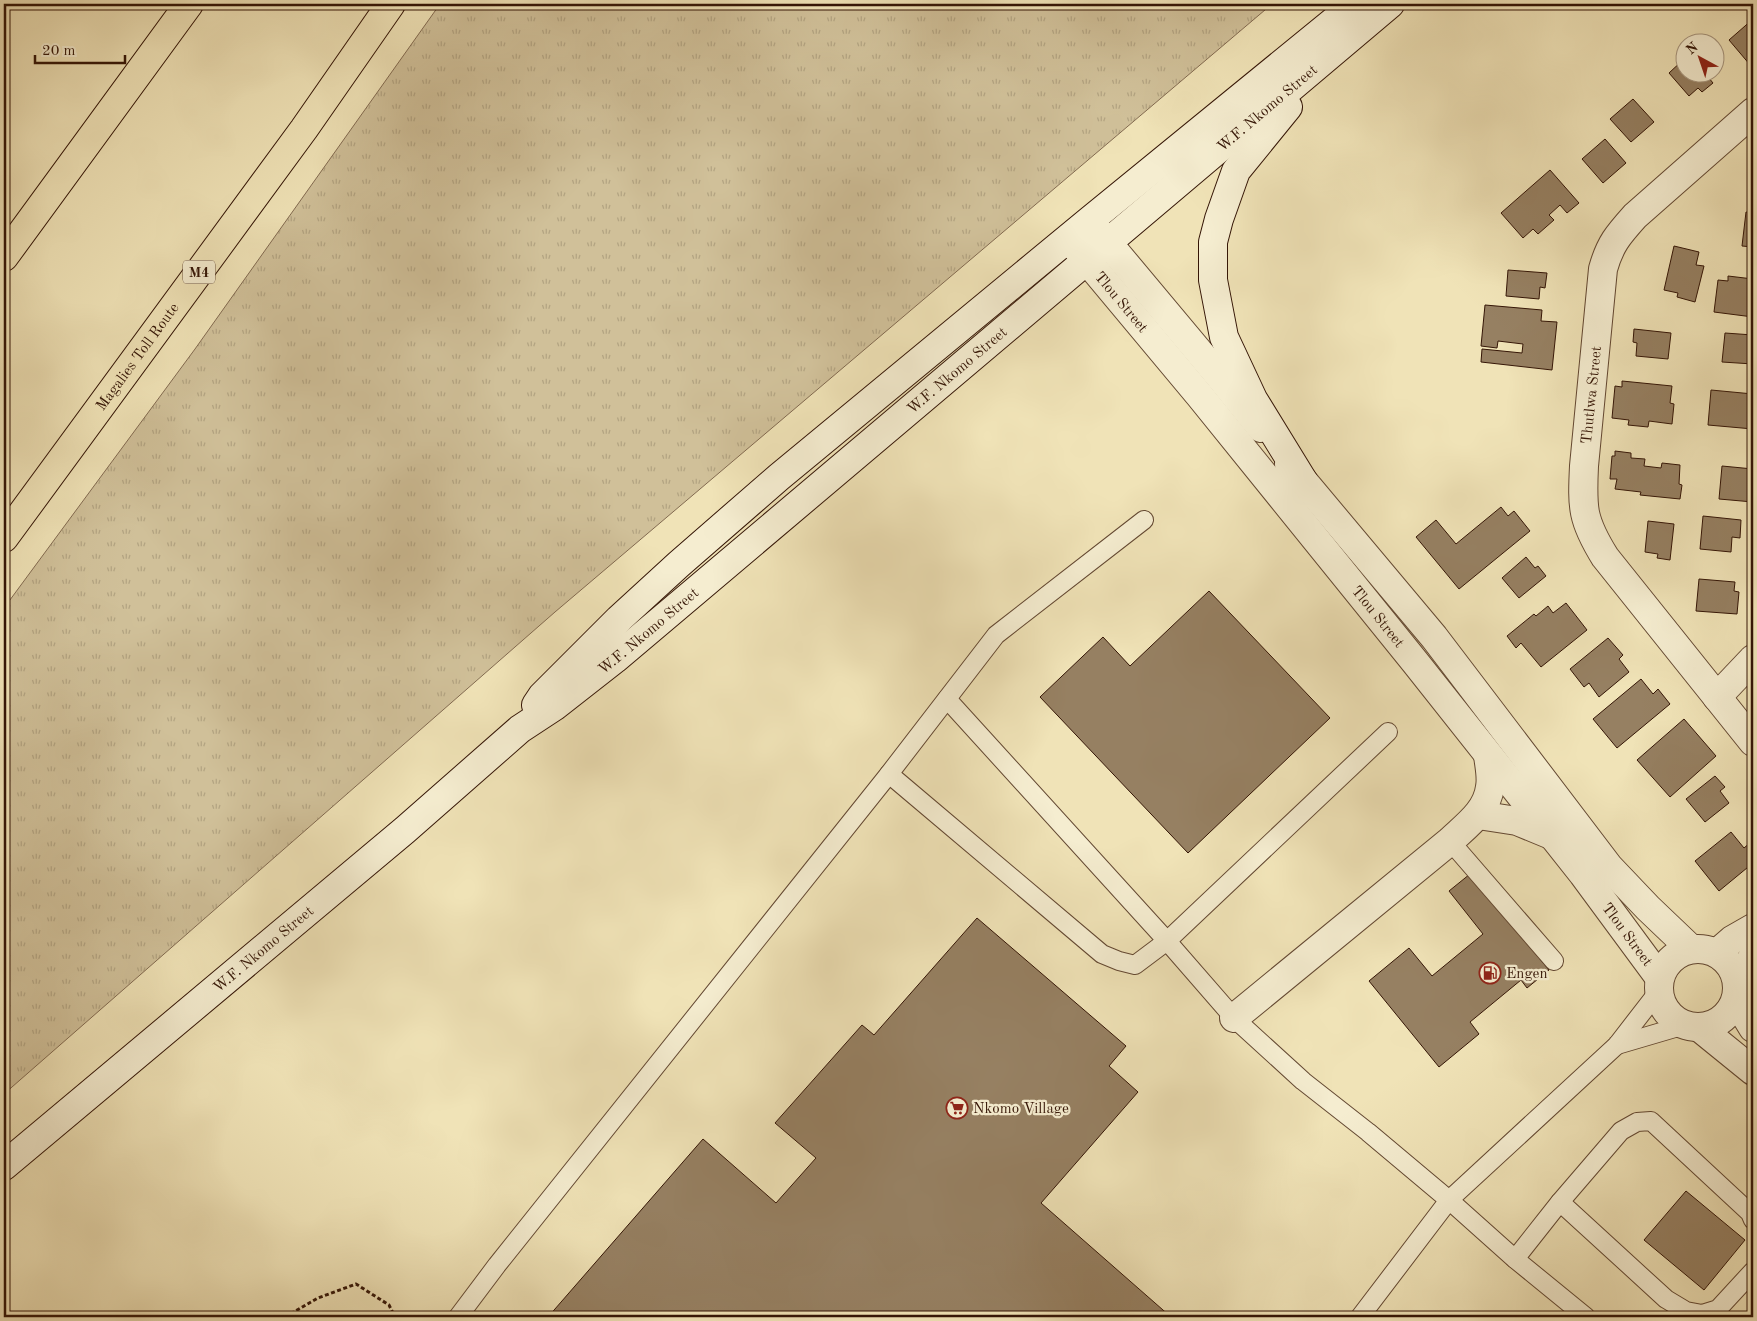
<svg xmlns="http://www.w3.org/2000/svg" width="1757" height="1321" viewBox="0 0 1757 1321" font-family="'Old Standard TT',serif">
  <defs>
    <pattern id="grass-tufts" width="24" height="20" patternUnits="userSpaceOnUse" patternTransform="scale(1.25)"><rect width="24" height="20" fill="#d0c099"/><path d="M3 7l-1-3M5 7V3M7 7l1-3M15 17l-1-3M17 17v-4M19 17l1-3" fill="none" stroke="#b3a482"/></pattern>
  </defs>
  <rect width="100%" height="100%" fill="#f0e3b7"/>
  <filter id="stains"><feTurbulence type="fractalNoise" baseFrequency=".004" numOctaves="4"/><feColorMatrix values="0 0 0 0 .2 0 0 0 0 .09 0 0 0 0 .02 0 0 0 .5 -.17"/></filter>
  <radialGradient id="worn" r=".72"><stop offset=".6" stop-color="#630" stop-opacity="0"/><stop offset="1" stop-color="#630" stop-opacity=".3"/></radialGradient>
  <polygon fill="url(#grass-tufts)" stroke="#826a50" points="440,4 1272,4 555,612 4,1094 4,608 195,349"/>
  <g fill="#968062" stroke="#341506">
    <polygon points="1753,19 1753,64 1751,66 1729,40"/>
    <polygon points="1684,59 1684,72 1704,72 1713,83 1702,92 1698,88 1689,96 1669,73"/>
    <polygon points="1633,99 1654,122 1631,142 1610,119"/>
    <polygon points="1605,139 1626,163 1603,183 1582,159"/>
    <polygon points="1550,170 1579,203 1567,213 1560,205 1549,215 1554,220 1538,234 1533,229 1523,238 1501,213"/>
    <polygon points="1746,212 1753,213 1753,247 1742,246"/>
    <polygon points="1674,246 1699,252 1696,265 1704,266 1695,302 1677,297 1678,293 1664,290"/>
    <polygon points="1508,270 1547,273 1545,288 1540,287 1539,299 1506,296"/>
    <polygon points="1728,276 1753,279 1753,317 1714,312 1718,280 1728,281"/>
    <polygon points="1485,305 1542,310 1541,321 1557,322 1552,370 1481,362 1482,349 1522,353 1523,344 1498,341 1497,348 1481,346"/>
    <polygon points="1634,329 1671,333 1668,359 1636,356 1637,343 1633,342"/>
    <polygon points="1725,333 1753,335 1753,364 1722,362"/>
    <polygon points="1622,381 1672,386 1670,403 1674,404 1672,424 1649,421 1648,427 1628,425 1629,420 1612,418 1615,386 1622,387"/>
    <polygon points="1711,390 1753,394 1753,429 1708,425"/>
    <polygon points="1615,451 1631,453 1631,458 1645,459 1644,466 1661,468 1662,463 1680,465 1679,484 1682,485 1680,499 1640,495 1641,492 1615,489 1617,479 1610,479 1612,456 1615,456"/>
    <polygon points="1722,466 1753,469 1753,502 1719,499"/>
    <polygon points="1501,507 1508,516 1514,511 1530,531 1459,589 1416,537 1436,520 1456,544"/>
    <polygon points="1703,516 1741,520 1740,538 1732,537 1731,552 1700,549"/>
    <polygon points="1648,521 1674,524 1670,560 1657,558 1658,554 1645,552"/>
    <polygon points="1526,557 1535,568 1538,566 1546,576 1519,598 1502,578"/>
    <polygon points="1699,579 1735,582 1734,591 1739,592 1737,614 1696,611"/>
    <polygon points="1209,591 1330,718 1188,853 1040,697 1103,637 1130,666"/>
    <polygon points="1566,603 1587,630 1541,667 1521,643 1516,648 1507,636 1534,614 1536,616 1548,606 1553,613"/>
    <polygon points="1608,638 1623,655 1619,659 1629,672 1599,697 1589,683 1584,687 1570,669"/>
    <polygon points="1641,679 1653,694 1658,689 1670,704 1617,748 1593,719"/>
    <polygon points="1684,719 1716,756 1670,797 1637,760"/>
    <polygon points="1715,776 1725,787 1720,791 1729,803 1705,822 1686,799"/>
    <polygon points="1731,832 1744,848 1751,842 1753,845 1753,863 1719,891 1695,861"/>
    <polygon points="1470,874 1549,970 1527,988 1521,980 1470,1022 1479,1034 1439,1067 1369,981 1409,948 1432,976 1483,934 1449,891"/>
    <polygon points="977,918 1126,1046 1109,1066 1138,1092 1041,1203 1171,1317 548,1317 703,1139 776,1203 816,1158 775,1123 862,1025 874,1035"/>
    <polygon points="1686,1191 1745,1240 1704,1290 1644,1240"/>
  </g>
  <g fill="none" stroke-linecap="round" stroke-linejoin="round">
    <g stroke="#634832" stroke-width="20">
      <g id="service">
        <polyline points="947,699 1167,941 1234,1018 1303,1081 1368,1132 1449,1200 1515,1259 1586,1317"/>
        <polyline points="889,774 1102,954 1119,961 1135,965 1167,941 1388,732"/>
        <polyline points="1450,841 1554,961"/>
        <polyline points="1617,1045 1685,1025"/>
        <polyline points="1560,1202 1666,1299 1686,1311 1702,1314 1718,1309 1753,1271"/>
        <polyline points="1515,1259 1560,1202 1621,1131 1637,1122 1651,1121 1750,1213 1753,1220"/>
        <polyline points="458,1317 497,1265 889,774 996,635 1144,520"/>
        <polyline points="1360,1317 1449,1200 1617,1045 1658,992"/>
      </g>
    </g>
    <g stroke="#634832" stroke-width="30">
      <g id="minor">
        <path d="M1753 112 1635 216C1618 235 1610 244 1603 269L1584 466C1582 508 1582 520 1605 557L1753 742"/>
        <polyline points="1092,224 1220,377 1261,428"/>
        <path id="s1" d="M1069 239 1200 396 1415 662 1583 874 1659 977"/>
        <polyline points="1289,464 1434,637 1609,867 1648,908 1691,949"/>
        <polyline points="1717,697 1753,659"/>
        <polyline points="1478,815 1517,821 1551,835"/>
        <circle cx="1698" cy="988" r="39"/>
        <polyline points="1717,953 1732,940 1753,928"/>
        <polyline points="1737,979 1753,957"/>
        <polyline points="1736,1000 1753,1028"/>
        <path d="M1234 1018 1450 841C1467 825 1487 811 1490 787 1492 777 1489 765 1488 755"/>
        <polyline points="1700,1028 1753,1071"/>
      </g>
    </g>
    <g stroke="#341506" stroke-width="30">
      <g id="secondary">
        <polyline points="1288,107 1236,171 1219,219 1213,242 1213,280 1224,337 1253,399 1304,482"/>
        <polyline points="536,705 542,696 619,619 679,564 779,477 1089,221 1355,4"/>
        <path id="s2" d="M4 1166 405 830 520 729 555 706 615 659 1390 4"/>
      </g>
    </g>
    <g stroke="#341506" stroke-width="30">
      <g id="motorway">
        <polyline points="4,257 189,4"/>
        <path id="s3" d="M4 538 304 129 391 4"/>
      </g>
    </g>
    <polyline stroke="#341506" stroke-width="3" stroke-dasharray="4 2.5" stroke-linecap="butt" points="285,1317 318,1298 356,1284 389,1305 395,1317"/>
    <use href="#service" stroke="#f5edd0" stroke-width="18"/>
    <use href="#minor" stroke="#f5edd0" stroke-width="28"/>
    <use href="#secondary" stroke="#f5edd0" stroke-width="28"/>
    <use href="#motorway" stroke="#f0e3b7" stroke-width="28"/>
  </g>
  <defs>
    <g id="fuel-ring" transform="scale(1.125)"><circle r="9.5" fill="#f5edd0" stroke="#8f2418" stroke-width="1.5"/><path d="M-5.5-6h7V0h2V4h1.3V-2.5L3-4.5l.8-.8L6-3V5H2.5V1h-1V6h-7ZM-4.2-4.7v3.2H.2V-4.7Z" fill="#8f2418"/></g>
    <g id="supermarket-ring" transform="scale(1.125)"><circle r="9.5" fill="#f5edd0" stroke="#8f2418" stroke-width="1.5"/><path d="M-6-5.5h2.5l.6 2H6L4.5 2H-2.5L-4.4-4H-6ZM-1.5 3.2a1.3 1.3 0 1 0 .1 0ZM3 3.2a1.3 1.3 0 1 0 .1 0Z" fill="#8f2418"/></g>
  </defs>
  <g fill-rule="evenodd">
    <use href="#fuel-ring" x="1490" y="973"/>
    <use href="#supermarket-ring" x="957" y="1108"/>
  </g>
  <g text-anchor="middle" stroke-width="4.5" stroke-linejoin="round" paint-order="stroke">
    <rect fill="#f5edd0" stroke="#6e5643" stroke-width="1" x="183" y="260.5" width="32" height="23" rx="4"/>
    <g font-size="14" font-weight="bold" fill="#341506">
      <text x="199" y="277">M4</text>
    </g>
    <g font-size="15" fill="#341506" stroke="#f5edd0">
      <text dy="5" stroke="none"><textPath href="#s2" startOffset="1648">W.F. Nkomo Street</textPath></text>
      <text dy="5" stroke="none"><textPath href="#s1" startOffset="82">Tlou Street</textPath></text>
      <text dy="5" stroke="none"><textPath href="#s3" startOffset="225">Magalies Toll Route</textPath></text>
      <text dy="5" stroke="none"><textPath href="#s2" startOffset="1242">W.F. Nkomo Street</textPath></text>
      <text transform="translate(1591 395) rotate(-84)" y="5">Thutlwa Street</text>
      <text dy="5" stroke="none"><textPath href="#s1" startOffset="488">Tlou Street</textPath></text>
      <text dy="5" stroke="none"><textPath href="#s2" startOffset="838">W.F. Nkomo Street</textPath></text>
      <text dy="5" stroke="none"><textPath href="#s1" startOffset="892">Tlou Street</textPath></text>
      <text dy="5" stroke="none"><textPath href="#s2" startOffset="338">W.F. Nkomo Street</textPath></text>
    </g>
    <g font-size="15" fill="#341506" stroke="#f5edd0" text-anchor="start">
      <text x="1506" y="978">Engen</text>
      <text x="973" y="1113">Nkomo Village</text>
    </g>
  </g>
  <rect width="1757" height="1321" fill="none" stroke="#f0e3b7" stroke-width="20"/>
  <rect x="5" y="5" width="1747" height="1311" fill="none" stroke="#341506" stroke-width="2.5"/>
  <rect x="10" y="10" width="1737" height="1301" fill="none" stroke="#341506"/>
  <g transform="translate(1700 58) rotate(320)"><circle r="24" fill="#f5edd0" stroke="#a8977f"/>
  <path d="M0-4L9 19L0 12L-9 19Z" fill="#8f2418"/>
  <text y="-8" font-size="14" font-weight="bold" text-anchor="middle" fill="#341506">N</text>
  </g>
  <path d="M35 55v8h90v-8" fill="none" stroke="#341506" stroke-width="2.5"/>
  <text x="42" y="55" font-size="15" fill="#341506" stroke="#f5edd0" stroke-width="4" paint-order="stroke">20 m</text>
  <rect width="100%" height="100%" filter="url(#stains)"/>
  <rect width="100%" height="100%" fill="url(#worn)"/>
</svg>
